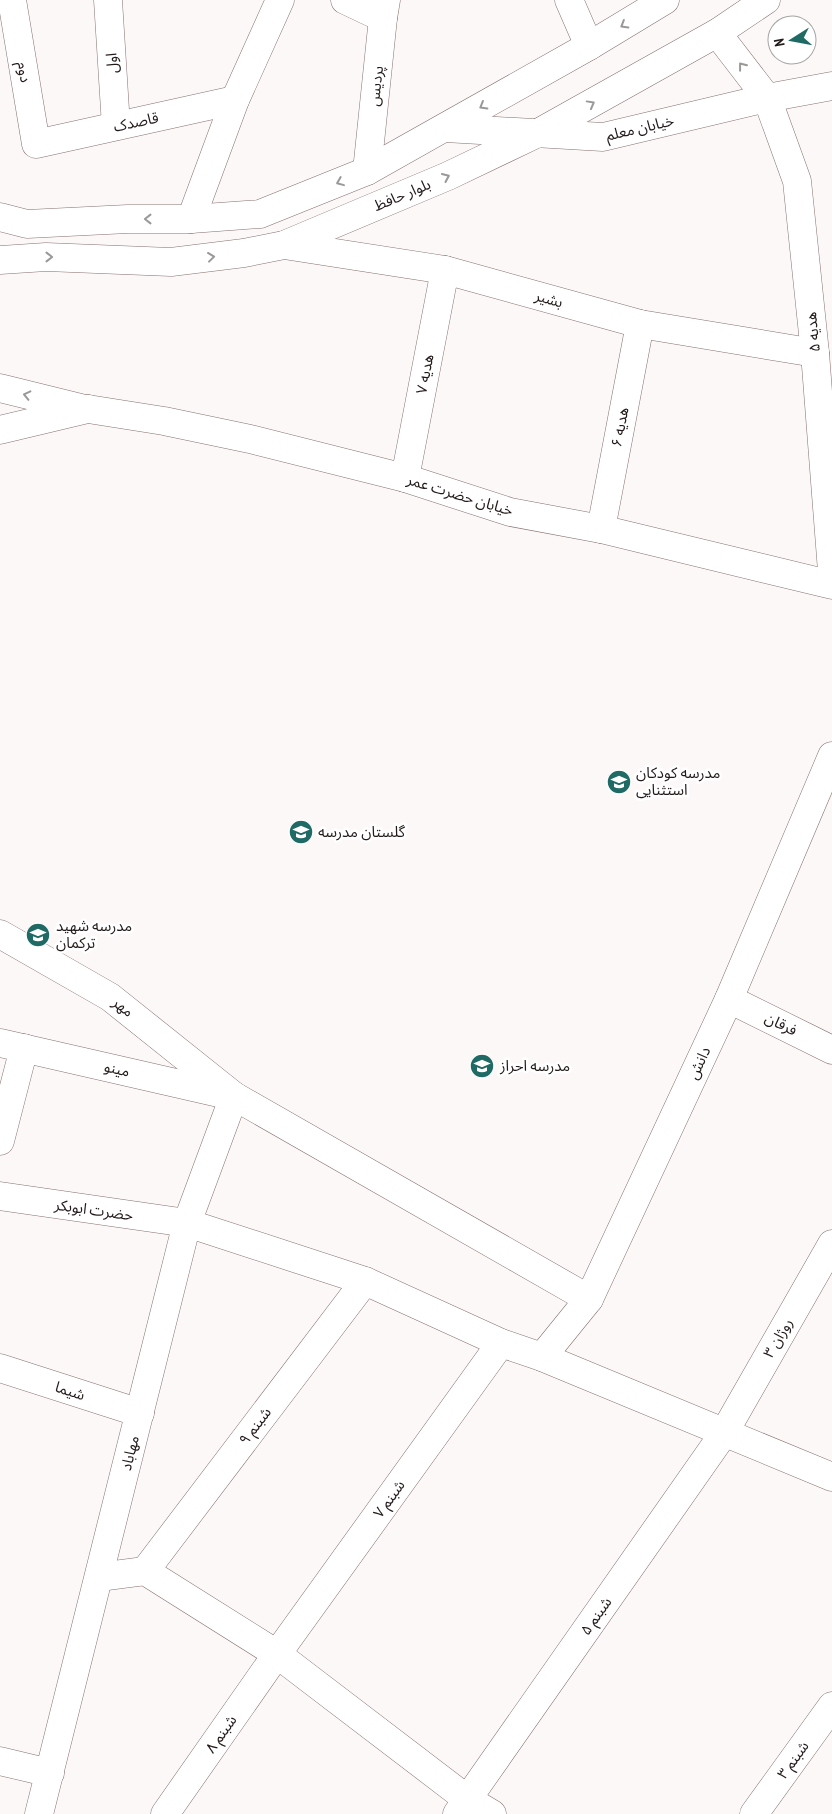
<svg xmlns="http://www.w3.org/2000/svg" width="832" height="1814" viewBox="0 0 832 1814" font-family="'PT Sans Narrow','Noto Sans Arabic',sans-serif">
  <rect width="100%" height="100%" fill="#fcf8f8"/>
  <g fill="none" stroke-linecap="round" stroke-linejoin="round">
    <g stroke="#857270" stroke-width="29">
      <g id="street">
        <polyline points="12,0 36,144 235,100"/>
        <polyline points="108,0 116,126"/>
        <polyline points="345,0 383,18"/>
        <polyline points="569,0 589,46"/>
        <polyline points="717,33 767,98 797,181 815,353 832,571"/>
        <polyline points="367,171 383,18 386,0"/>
        <polyline points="191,219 235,100 280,0"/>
        <polyline points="284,245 445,270 640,324 815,353"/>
        <polyline points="88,409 164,421 250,439 405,478 510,512 601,529 832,585"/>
        <polyline points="405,478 445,270"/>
        <polyline points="601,529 640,324"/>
        <polyline points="0,934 110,997 234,1096 589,1299"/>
        <polyline points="729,999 832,1050"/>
        <polyline points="0,1043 228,1095"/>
        <polyline points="0,1141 24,1048"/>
        <polyline points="0,1196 187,1223 365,1281 501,1343 542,1357 832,1477"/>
        <polyline points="542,1357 589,1299 729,999 832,756"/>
        <polyline points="0,1368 140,1413"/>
        <polyline points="145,1571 365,1281"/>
        <polyline points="99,1577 145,1571 277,1654 467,1799 492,1814"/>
        <polyline points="0,1761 50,1773"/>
        <polyline points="39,1814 187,1223 234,1096"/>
        <polyline points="165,1814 277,1654 501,1343"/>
        <polyline points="457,1814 724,1433 832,1244"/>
        <polyline points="754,1814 832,1706"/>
      </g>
    </g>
    <g stroke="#857270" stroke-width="29">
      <g id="secondary">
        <polyline points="445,128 603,137 767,98 832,86"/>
        <polyline points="0,217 27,224 128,219 191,219 260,214 367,171 589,46 665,0"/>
        <polyline points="0,260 46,257 171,262 244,253 284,245 448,176 540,132 717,33 766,0"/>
        <polyline points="0,388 81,408"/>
        <polyline points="0,430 88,409"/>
      </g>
    </g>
    <use href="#street" stroke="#fff" stroke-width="28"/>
    <use href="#secondary" stroke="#fff" stroke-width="28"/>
  </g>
  <defs><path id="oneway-chevron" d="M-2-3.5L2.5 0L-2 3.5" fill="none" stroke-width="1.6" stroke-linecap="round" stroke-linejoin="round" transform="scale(1.25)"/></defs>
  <g stroke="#9b9898">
    <use href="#oneway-chevron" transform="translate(624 25) rotate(149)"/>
    <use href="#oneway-chevron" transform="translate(742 66) rotate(-128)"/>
    <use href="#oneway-chevron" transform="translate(591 104) rotate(-29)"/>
    <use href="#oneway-chevron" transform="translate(483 106) rotate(150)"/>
    <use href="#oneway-chevron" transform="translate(446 177) rotate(-24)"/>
    <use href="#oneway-chevron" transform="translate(340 182) rotate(158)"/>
    <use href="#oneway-chevron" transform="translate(148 219) rotate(180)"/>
    <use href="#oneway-chevron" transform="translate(49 257)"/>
    <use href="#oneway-chevron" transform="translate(211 257) rotate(-7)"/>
    <use href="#oneway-chevron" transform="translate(27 395) rotate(-167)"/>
  </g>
  <defs>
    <g id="school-disc" transform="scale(1.25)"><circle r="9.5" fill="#1f6a64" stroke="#fff"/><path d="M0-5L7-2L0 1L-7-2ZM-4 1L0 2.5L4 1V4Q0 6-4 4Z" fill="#fff"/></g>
  </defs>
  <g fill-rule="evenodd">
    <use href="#school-disc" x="619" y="782"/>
    <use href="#school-disc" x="301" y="832"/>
    <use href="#school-disc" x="38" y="935"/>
    <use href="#school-disc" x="482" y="1066"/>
  </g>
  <g text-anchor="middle" stroke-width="5" stroke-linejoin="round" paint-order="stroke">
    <g font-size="15" fill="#211a19" stroke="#fff">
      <text transform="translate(112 63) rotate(-94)" y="5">اول</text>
      <text transform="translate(24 72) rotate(80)" y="5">دوم</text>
      <text transform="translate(376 86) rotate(-84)" y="5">پردیس</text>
      <text transform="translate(136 122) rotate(-12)" y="5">قاصدک</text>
      <text transform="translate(640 128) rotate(-13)" y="5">خیابان معلم</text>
      <text transform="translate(402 195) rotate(-23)" y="5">بلوار حافظ</text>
      <text transform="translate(549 299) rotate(16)" y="5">بشیر</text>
      <text transform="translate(813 332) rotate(-96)" y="5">هدیه ۵</text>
      <text transform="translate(425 374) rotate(-79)" y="5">هدیه ۷</text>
      <text transform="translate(620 427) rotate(-79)" y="5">هدیه ۶</text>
      <text transform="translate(460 495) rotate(17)" y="5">خیابان حضرت عمر</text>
      <text transform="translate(123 1007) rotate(38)" y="5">مهر</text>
      <text transform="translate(781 1024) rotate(26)" y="5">فرقان</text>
      <text transform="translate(699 1063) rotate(-65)" y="5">دانش</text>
      <text transform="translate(117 1069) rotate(13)" y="5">مینو</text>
      <text transform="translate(94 1210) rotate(8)" y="5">حضرت ابوبکر</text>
      <text transform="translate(778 1338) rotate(-60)" y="5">روژان ۳</text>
      <text transform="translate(70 1391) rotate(18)" y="5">شیما</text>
      <text transform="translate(255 1426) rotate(-53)" y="5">شبنم ۹</text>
      <text transform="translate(130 1453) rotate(-76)" y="5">مهاباد</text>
      <text transform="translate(389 1499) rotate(-54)" y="5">شبنم ۷</text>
      <text transform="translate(596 1616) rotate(-55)" y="5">شبنم ۵</text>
      <text transform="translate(221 1734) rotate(-55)" y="5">شبنم ۸</text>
      <text transform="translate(793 1760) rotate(-54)" y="5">شبنم ۳</text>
    </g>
    <g font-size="15" fill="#211a19" stroke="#fff" text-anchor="start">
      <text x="636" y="778">مدرسه کودکان<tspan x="636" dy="17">استثنایی</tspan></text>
      <text x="318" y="837">گلستان مدرسه</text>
      <text x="56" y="931">مدرسه شهید<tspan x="56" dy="17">ترکمان</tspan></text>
      <text x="500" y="1071">مدرسه احراز</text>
    </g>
  </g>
  <g transform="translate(792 40) rotate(259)"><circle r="24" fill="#ffffff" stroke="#a6a3a3"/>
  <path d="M0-4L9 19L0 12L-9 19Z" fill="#1f6a64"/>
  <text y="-8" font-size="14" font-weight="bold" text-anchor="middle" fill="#211a19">N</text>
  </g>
</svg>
